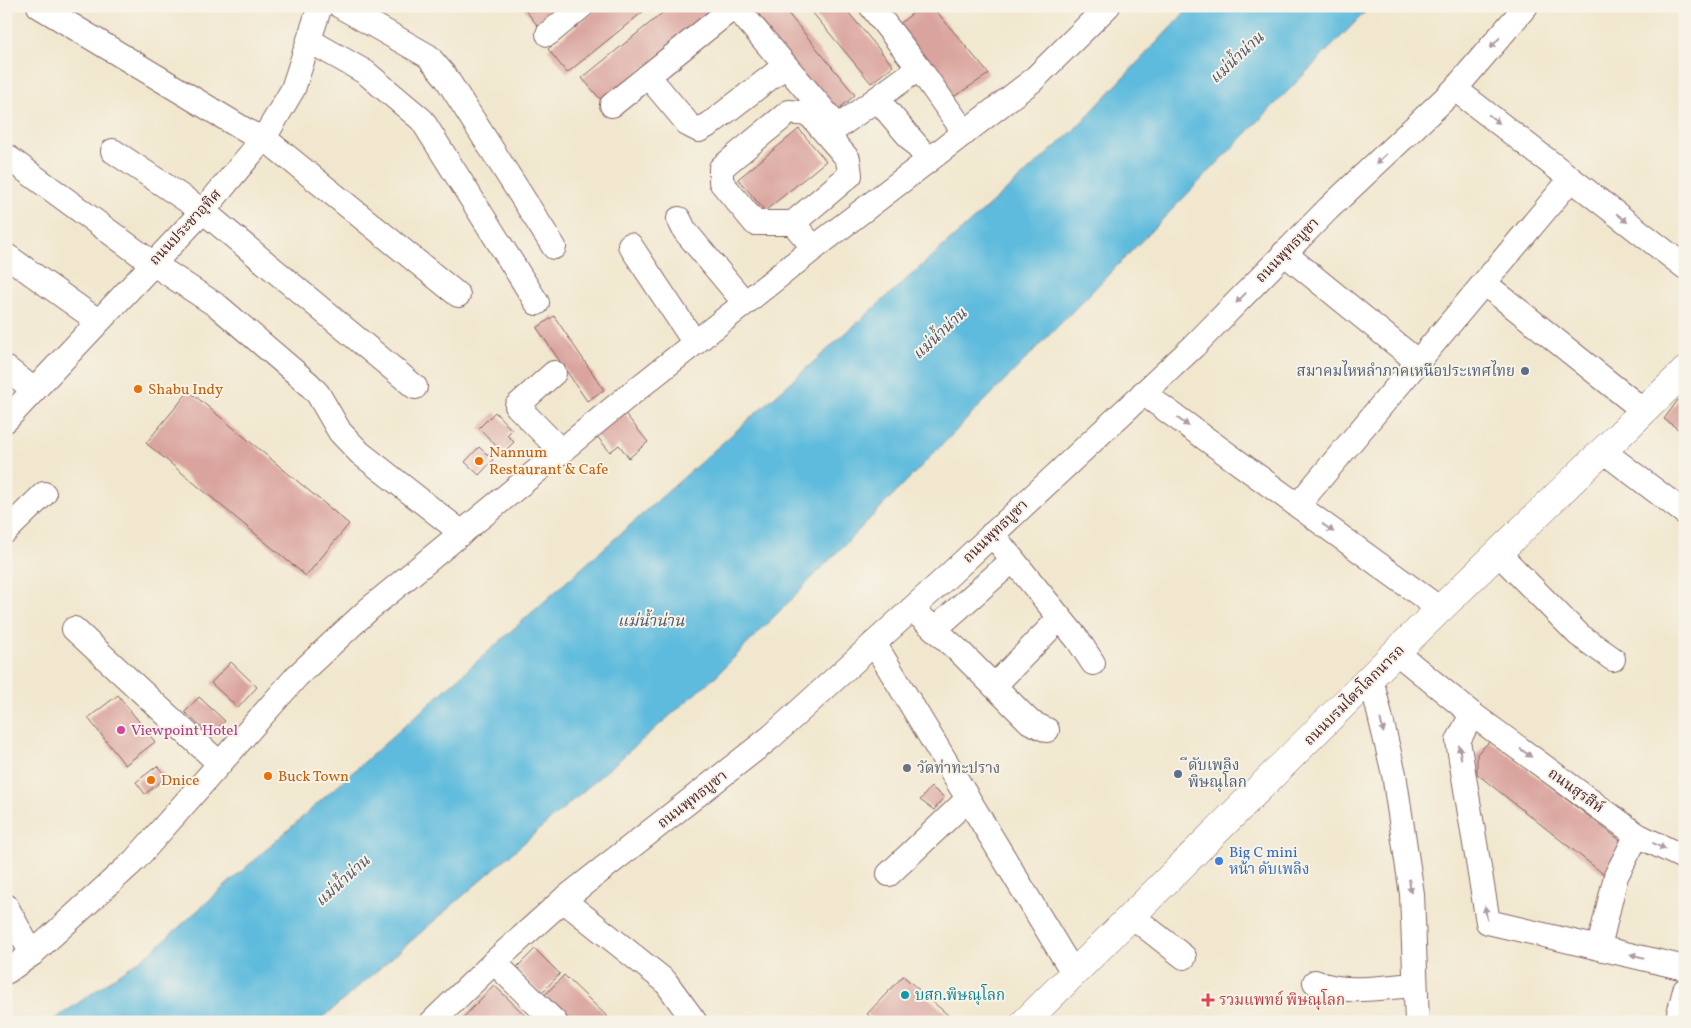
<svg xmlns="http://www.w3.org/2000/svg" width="1691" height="1028" viewBox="0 0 1691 1028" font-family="Vollkorn,'Noto Serif Thai',serif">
  <rect width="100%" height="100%" fill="#f7f3e8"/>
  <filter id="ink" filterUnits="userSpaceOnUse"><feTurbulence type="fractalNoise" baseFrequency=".02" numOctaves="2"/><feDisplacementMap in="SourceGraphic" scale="10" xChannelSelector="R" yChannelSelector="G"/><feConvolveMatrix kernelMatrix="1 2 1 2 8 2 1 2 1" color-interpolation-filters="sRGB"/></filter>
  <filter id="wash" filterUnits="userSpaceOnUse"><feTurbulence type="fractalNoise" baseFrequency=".0096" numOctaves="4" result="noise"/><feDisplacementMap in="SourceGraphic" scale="20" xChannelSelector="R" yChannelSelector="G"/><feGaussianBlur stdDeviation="1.12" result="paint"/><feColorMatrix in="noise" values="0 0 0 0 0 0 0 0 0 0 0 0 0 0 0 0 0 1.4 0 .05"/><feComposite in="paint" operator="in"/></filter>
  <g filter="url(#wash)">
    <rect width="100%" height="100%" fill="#f1e7ce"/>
    <polygon fill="#5fbbdd" stroke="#546d84" points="1191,6 1371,6 719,673 318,1022 51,1022 151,952 592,559 1073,131"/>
    <g id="blocks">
      <g fill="#daa49e">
        <polygon points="522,6 570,6 541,30"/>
        <polygon points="601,6 650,6 567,73 548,49"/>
        <polygon points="671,6 713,6 716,10 602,101 582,78"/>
        <polygon points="753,6 782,6 855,95 834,113 749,10"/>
        <polygon points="807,6 843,6 893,66 871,83"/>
        <polygon points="921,6 932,6 989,74 950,99 896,27"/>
        <polygon points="799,129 826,161 765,211 738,179"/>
        <polygon points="554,316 604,390 587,401 537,328"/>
        <polygon points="189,391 349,524 306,576 146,443"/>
        <polygon points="1678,400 1685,405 1685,434 1664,419"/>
        <polygon points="623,411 648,442 629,458 619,445 610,452 595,434"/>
        <polygon points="495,412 512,430 507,435 514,442 503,453 479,428"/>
        <polygon points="479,447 493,460 479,475 465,462"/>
        <polygon points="231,662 257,687 238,708 211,683"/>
        <polygon points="118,695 155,742 125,765 88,718"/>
        <polygon points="199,697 225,721 210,736 185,712"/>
        <polygon points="1490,741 1629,847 1606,876 1477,774 1477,754"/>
        <polygon points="157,766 167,777 145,794 136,782"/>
        <polygon points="931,787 944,797 934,810 920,800"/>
        <polygon points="535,949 560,974 541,993 516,968"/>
        <polygon points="564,975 613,1022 572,1022 544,996"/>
        <polygon points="903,976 956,1022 876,1022 867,1014"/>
        <polygon points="494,985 524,1014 517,1022 459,1022"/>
      </g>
    </g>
  </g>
  <g filter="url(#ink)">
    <use href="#blocks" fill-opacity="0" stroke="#846564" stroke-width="1"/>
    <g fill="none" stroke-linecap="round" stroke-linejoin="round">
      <g stroke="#846564" stroke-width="26">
        <g id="minor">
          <polyline points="39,6 250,133 264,138 458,295"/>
          <polyline points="340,6 428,56 445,76 554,247"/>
          <polyline points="735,6 838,127 919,68"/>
          <polyline points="871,6 919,68 965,133"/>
          <polyline points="548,34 582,6"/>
          <polyline points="310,41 365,72 422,120 537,303"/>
          <polyline points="648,76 689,125 699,130 710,124 785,66"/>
          <polyline points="1455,89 1685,267"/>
          <polyline points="877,99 929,160"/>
          <polyline points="612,105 735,6"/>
          <polyline points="113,151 203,211 415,387"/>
          <polyline points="6,156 152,263 219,307 309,384 318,394 340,432 360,453 462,533"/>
          <polyline points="679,219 685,231 745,303"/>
          <polyline points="793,223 755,223 721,182 721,168 789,112 809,114 848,159 850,175 793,223 814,248"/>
          <polyline points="630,245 695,343"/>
          <polyline points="1284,253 1418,362"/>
          <polyline points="7,256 98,321"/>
          <polyline points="1484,283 1644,411"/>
          <polyline points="6,368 34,390"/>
          <polyline points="554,373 517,406 562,452"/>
          <polyline points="1143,393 1440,609"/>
          <polyline points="6,420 203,211 264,138 293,89 320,6"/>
          <polyline points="1603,451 1685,513"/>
          <polyline points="1298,505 1571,179"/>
          <polyline points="6,531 44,494"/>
          <polyline points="992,534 1078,640 1093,663"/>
          <polyline points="1498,553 1579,635 1613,659"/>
          <polyline points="912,609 961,653 1030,722 1047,730"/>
          <polyline points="74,629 219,763"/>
          <polyline points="935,629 1013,560"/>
          <polyline points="874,643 1074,974"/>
          <polyline points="1396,652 1472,714 1637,835 1685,858"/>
          <polyline points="1371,678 1394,774 1412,894 1417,1022"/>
          <polyline points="994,686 1060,618"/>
          <polyline points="1472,714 1458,741 1488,922 1685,968"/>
          <polyline points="889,874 968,799"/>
          <polyline points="563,900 665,981 695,1022"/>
          <polyline points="6,906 32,954"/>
          <polyline points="1132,916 1184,957"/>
          <polyline points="1599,947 1616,876 1637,835"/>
          <polyline points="494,962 555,1022"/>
          <polyline points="6,972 32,954 135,860 297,676 369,609 622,401 814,248 1032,81 1108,6"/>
          <path d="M1315 982C1346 995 1382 987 1415 985"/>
          <polyline points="432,1022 494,962 563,900 771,737 948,576 1194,346 1328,209 1455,89 1526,6"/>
          <polyline points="1677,1022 1685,990"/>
        </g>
      </g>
      <g stroke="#846564" stroke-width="29">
        <polyline id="major" points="1025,1022 1396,652 1685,371"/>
      </g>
      <use href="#minor" stroke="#fff" stroke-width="24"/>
      <use href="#major" stroke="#fff" stroke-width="28"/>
    </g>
    <defs><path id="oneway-solid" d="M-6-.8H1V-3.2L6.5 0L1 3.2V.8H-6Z" transform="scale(1.25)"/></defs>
    <g fill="#ae9aa0">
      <use href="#oneway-solid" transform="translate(1495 43) rotate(131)"/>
      <use href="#oneway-solid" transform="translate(1494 119) rotate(38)"/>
      <use href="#oneway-solid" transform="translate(1381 159) rotate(137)"/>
      <use href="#oneway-solid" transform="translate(1622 218) rotate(38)"/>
      <use href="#oneway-solid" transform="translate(1241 298) rotate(134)"/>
      <use href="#oneway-solid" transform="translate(1183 422) rotate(36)"/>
      <use href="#oneway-solid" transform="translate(1328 528) rotate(36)"/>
      <use href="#oneway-solid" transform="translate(1382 726) rotate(77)"/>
      <use href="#oneway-solid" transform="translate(1460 752) rotate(-100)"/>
      <use href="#oneway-solid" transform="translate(1526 753) rotate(36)"/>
      <use href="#oneway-solid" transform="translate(1659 846) rotate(26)"/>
      <use href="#oneway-solid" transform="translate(1410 886) rotate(82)"/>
      <use href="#oneway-solid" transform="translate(1486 913) rotate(-100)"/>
      <use href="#oneway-solid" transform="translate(1637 956) rotate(-166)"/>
    </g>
  </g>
  <g fill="#5c6f8a" stroke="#f7f3e8" stroke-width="2">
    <circle cx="1525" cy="371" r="5"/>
    <circle cx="1178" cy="774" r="5"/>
  </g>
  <g fill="#e8710a" stroke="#f7f3e8" stroke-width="2">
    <circle cx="138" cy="389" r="5"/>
    <circle cx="479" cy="461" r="5"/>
    <circle cx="268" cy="776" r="5"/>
    <circle cx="151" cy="780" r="5"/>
  </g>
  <circle fill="#d1479c" stroke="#f7f3e8" stroke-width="2" cx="121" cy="730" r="5"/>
  <circle fill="#6b7280" stroke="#f7f3e8" stroke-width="2" cx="907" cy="768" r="5"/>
  <circle fill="#3f7fe0" stroke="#f7f3e8" stroke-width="2" cx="1219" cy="861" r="5"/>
  <circle fill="#0f9aa8" stroke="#f7f3e8" stroke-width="2" cx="905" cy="995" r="5"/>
  <path fill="#e0444e" stroke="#f7f3e8" stroke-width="2" d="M1205.5 992.5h5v5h5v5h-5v5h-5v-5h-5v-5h5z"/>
  <g text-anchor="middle" stroke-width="4" stroke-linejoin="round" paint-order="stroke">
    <g font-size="15" fill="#4a1f2b" stroke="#f7f3e8">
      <text transform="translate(185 227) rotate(-47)" y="5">ถนนประชาอุทิศ</text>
      <text transform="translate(1287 250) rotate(-46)" y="5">ถนนพุทธบูชา</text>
      <text transform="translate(995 531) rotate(-44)" y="5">ถนนพุทธบูชา</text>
      <text transform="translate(1354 695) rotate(-45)" y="5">ถนนบรมไตรโลกนารถ</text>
      <text transform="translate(1576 790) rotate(36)" y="5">ถนนสุรสีห์</text>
      <text transform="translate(692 799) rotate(-38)" y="5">ถนนพุทธบูชา</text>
    </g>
    <g font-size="15" fill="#4e5e75" stroke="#f7f3e8" text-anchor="end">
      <text x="1515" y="376">สมาคมไหหลำภาคเหนือประเทศไทย</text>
      <text x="1188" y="770" text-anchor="start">ีดับเพลิง<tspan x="1188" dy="17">พิษณุโลก</tspan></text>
    </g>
    <g font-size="15" fill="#c56008" stroke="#f7f3e8" text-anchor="start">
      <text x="148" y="394">Shabu Indy</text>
      <text x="489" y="457">Nannum<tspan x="489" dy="17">Restaurant &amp; Cafe</tspan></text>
      <text x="278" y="781">Buck Town</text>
      <text x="161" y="785">Dnice</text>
    </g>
    <g font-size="15" fill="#b23c85" stroke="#f7f3e8" text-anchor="start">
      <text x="131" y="735">Viewpoint Hotel</text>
    </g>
    <g font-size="15" fill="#5b616d" stroke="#f7f3e8" text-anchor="start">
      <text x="917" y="773">วัดท่าทะปราง</text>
    </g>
    <g font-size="15" fill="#366cbe" stroke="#f7f3e8" text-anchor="start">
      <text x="1229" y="857">Big C mini<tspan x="1229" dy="17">หน้า ดับเพลิง</tspan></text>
    </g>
    <g font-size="15" fill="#0d838f" stroke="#f7f3e8" text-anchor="start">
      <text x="915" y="1000">บสก.พิษณุโลก</text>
    </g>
    <g font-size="15" fill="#be3a42" stroke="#f7f3e8" text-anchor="start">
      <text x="1219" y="1005">รวมแพทย์ พิษณุโลก</text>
    </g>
    <g font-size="16" font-style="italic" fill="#515669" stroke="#f7f3e8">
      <text transform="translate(1236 57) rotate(-43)" y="6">แม่น้ำน่าน</text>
      <text transform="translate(939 333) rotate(-43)" y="6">แม่น้ำน่าน</text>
      <text x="651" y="626">แม่น้ำน่าน</text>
      <text transform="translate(342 880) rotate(-42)" y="6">แม่น้ำน่าน</text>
    </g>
  </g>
  <rect width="1691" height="1028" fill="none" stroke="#f7f3e8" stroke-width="25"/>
</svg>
